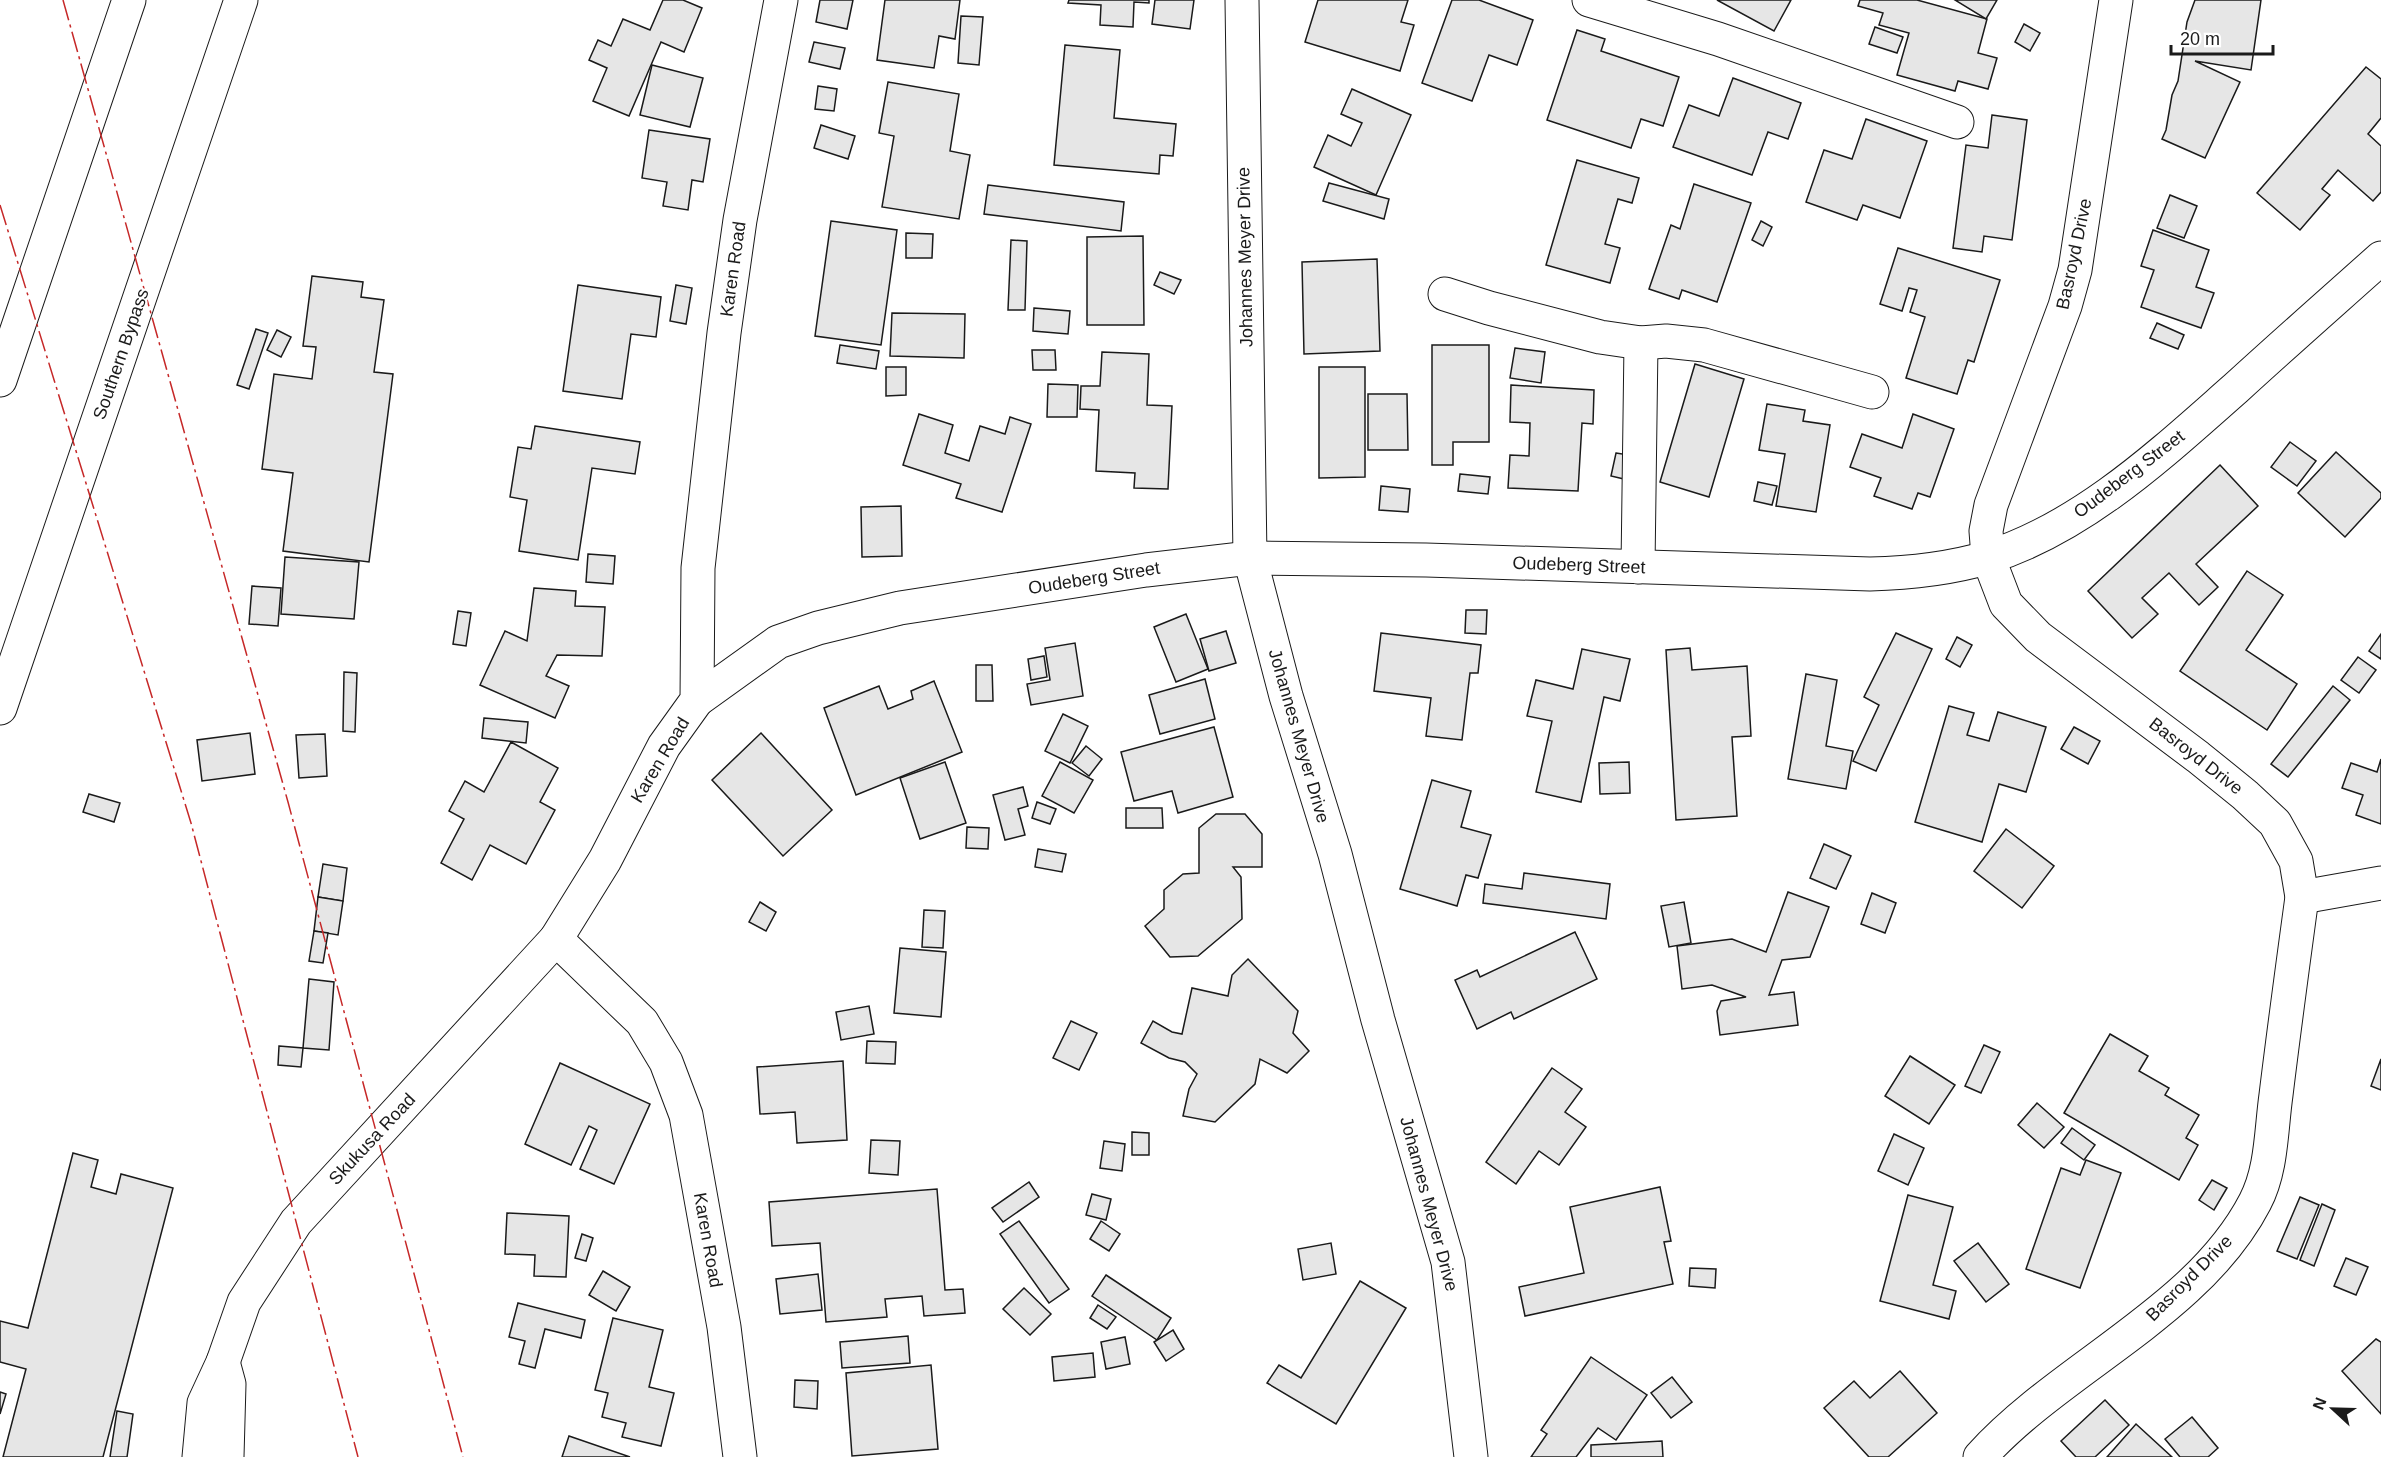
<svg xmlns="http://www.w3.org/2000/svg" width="2381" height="1457" viewBox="0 0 2381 1457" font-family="Arial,sans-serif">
  <rect width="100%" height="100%" fill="#fff"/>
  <g fill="#e6e6e6" stroke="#1a1a1a" stroke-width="1.5">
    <polygon points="663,0 683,0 702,8 684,52 661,42 629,116 593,101 607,68 589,60 598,40 611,46 623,19 650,30"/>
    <polygon points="820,0 853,0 847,29 816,22"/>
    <polygon points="885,0 960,0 955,39 939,36 934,68 877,60"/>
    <polygon points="1069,0 1149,0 1149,3 1134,2 1133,27 1100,25 1101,5 1068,3"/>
    <polygon points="1155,0 1194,0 1190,29 1152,24"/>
    <polygon points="1318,0 1408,0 1401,22 1414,25 1400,71 1305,42"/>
    <polygon points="1452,0 1479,0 1533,20 1517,65 1489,55 1472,101 1422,83"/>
    <polygon points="1717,0 1791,0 1774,31"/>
    <polygon points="1860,0 1917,0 1987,19 1978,53 1997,58 1988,89 1958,81 1955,91 1897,75 1909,33 1879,25 1883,13 1858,6"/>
    <polygon points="1955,0 1997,0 1986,19"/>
    <polygon points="2195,0 2261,0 2251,70 2195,61 2240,82 2205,158 2162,139 2166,130 2172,95 2178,81 2187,22"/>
    <polygon points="961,16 983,17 979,65 958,63"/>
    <polygon points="2024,24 2040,33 2030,51 2015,42"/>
    <polygon points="1875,27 1903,37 1897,53 1869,44"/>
    <polygon points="1577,30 1605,39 1601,51 1679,77 1663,126 1641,119 1631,148 1547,120"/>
    <polygon points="814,42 845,48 840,69 809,62"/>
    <polygon points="1065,45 1120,50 1114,118 1176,124 1173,156 1160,155 1159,174 1054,165"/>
    <polygon points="652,65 703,78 690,127 640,115"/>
    <polygon points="2366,67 2381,79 2381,118 2368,134 2381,146 2381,192 2373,201 2338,170 2322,189 2330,195 2300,230 2257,193"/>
    <polygon points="1733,78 1801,103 1788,139 1768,132 1752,175 1673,147 1689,105 1719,116"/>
    <polygon points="888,82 959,94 950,151 970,155 959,219 882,207 894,136 879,133"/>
    <polygon points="818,86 837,89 834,111 815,109"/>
    <polygon points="1352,89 1411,115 1376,195 1314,167 1328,135 1351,146 1362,123 1341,114"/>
    <polygon points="1992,115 2027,120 2012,240 1984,236 1982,252 1953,248 1966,145 1988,148"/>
    <polygon points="1866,119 1927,141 1900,218 1863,205 1857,220 1806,202 1824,150 1852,159"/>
    <polygon points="821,125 855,136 848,159 814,148"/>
    <polygon points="649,130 710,139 703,182 692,180 688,210 663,206 667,182 642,178"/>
    <polygon points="1577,160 1639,178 1632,203 1618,199 1605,244 1620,248 1610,283 1546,265"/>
    <polygon points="1329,183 1389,199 1384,219 1323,201"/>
    <polygon points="1694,184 1751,203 1717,302 1682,290 1679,299 1649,289 1671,225 1680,229"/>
    <polygon points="988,185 1124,202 1121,231 984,214"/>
    <polygon points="2170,195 2197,206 2184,238 2157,228"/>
    <polygon points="831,221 897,230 881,345 815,336"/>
    <polygon points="1761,221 1772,227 1763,246 1752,240"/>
    <polygon points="2153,230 2209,250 2196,287 2214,293 2201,328 2141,307 2154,270 2141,266"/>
    <polygon points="906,233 933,234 932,258 906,258"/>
    <polygon points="1143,236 1144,325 1087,325 1087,237"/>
    <polygon points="1011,240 1027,241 1025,310 1008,310"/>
    <polygon points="1898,248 2000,280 1974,362 1968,360 1957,394 1906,378 1925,317 1910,312 1917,290 1909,288 1902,311 1880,304"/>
    <polygon points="1377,259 1380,351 1304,354 1302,262"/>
    <polygon points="1160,272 1181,280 1174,294 1154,285"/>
    <polygon points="312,276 363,282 361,297 384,300 374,372 393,374 369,562 283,551 293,473 262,469 274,374 312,379 316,347 303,346"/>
    <polygon points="578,285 661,297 656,337 631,334 622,399 563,391"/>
    <polygon points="676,285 692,288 686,324 670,321"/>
    <polygon points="1034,308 1070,311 1068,334 1033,331"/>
    <polygon points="892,313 965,314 964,358 890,356"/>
    <polygon points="2157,323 2184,335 2178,349 2150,338"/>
    <polygon points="256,329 268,333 249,389 237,385"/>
    <polygon points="277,330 291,337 281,357 267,350"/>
    <polygon points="840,345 879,351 876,369 837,363"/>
    <polygon points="1432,345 1489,345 1489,442 1453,442 1453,465 1432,465"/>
    <polygon points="1515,348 1545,352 1541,383 1510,378"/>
    <polygon points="1032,350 1055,350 1056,370 1033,370"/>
    <polygon points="1102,352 1149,354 1147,405 1172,406 1168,489 1134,488 1135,473 1096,471 1099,410 1080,409 1081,386 1100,386"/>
    <polygon points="1695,364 1744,379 1709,497 1660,482"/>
    <polygon points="886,367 906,367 906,395 886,396"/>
    <polygon points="1319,367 1365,367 1365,477 1319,478"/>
    <polygon points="1048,384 1078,385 1077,417 1047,417"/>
    <polygon points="1511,385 1594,390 1593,424 1582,423 1578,491 1508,488 1510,455 1529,456 1530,423 1510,422"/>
    <polygon points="1368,394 1407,394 1408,450 1368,450"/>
    <polygon points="1767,404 1805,410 1803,421 1830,425 1816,512 1776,506 1785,454 1759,450"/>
    <polygon points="919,414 953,425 945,453 969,461 980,426 1005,434 1010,417 1031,424 1002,512 956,498 961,484 903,465"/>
    <polygon points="1913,414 1954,429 1930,497 1918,493 1912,509 1874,496 1881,478 1850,467 1862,434 1902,448"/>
    <polygon points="535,426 640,442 635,474 592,468 578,560 519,551 527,500 510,497 518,447 531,449"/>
    <polygon points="2290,442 2316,461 2297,486 2271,467"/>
    <polygon points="2336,452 2381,493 2381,498 2345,537 2298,493"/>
    <polygon points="1616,453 1629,455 1624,479 1611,476"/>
    <polygon points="2220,465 2258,506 2196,564 2218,587 2199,605 2169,573 2142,598 2158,614 2132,638 2088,591"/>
    <polygon points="1460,474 1490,477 1488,494 1458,491"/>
    <polygon points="1758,482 1777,486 1772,505 1754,501"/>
    <polygon points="1381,486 1410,489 1408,512 1379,510"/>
    <polygon points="901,506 902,556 862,557 861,507"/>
    <polygon points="588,554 615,556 613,584 586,582"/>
    <polygon points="285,557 359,562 354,619 281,614"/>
    <polygon points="2247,571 2283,595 2246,650 2297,684 2267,730 2180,671"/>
    <polygon points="252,586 281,588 278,626 249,624"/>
    <polygon points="534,588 576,591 575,606 605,607 602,656 557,655 546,676 569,686 555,718 480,685 505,631 527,641"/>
    <polygon points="1466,610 1487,610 1486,634 1465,633"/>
    <polygon points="458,611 471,613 466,646 453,644"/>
    <polygon points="1186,614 1208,669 1176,682 1154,627"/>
    <polygon points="1226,631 1236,663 1209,671 1200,639"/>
    <polygon points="1381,633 1481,645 1478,673 1470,673 1462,740 1426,736 1431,698 1374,691"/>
    <polygon points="1896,633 1932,649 1876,771 1853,761 1879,705 1864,697"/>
    <polygon points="2381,634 2381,659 2369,651"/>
    <polygon points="1957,637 1972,645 1960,667 1946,659"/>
    <polygon points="1075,643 1083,696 1031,705 1027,684 1050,680 1045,648"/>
    <polygon points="1690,648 1692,670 1747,666 1751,736 1732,737 1737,816 1676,820 1666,650"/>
    <polygon points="1582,649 1630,659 1620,701 1604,697 1581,802 1536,792 1552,721 1527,716 1536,680 1573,689"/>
    <polygon points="1044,656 1047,677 1031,680 1028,659"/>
    <polygon points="2358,657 2376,670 2359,693 2341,680"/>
    <polygon points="976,665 992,665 993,701 976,701"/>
    <polygon points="344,672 357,673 355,732 343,731"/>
    <polygon points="1806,674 1837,680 1826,746 1853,751 1846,789 1788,779"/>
    <polygon points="1205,679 1215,719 1160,734 1149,695"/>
    <polygon points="934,681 962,752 856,795 824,708 879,686 888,709 913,699 911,691"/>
    <polygon points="2333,686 2350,700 2288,777 2271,764"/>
    <polygon points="1949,706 1974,713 1967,735 1989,741 1998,712 2046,727 2026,792 1999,784 1982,842 1915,822"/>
    <polygon points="1063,714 1088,726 1070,763 1045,751"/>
    <polygon points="484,718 528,722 526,743 482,738"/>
    <polygon points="1214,727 1233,797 1178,813 1172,791 1134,801 1121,752"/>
    <polygon points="2074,727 2100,741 2088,764 2061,749"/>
    <polygon points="250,733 255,774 202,781 197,740"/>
    <polygon points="761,733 832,810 783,856 712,780"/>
    <polygon points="325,734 327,776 299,778 296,735"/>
    <polygon points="511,742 558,768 540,802 555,810 526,864 490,845 472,880 441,863 464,819 449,811 465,781 484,792"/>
    <polygon points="1086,746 1102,759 1089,776 1072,763"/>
    <polygon points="2381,759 2381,824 2356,815 2363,795 2342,788 2351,763 2377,772"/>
    <polygon points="945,762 966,823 920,839 900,778"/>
    <polygon points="1060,762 1093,780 1074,813 1042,796"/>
    <polygon points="1629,762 1630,793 1600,794 1599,763"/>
    <polygon points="1432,780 1471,791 1461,827 1491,835 1478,878 1466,875 1457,906 1400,889"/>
    <polygon points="1023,787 1028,806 1018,809 1025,835 1005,840 993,795"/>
    <polygon points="89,794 120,803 114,822 83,812"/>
    <polygon points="1037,802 1056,809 1050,824 1032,818"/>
    <polygon points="1126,808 1162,808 1163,828 1126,828"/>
    <polygon points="1216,814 1245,814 1262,834 1262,867 1233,867 1241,877 1242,919 1198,956 1170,957 1145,926 1164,909 1164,890 1183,874 1199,873 1199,828"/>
    <polygon points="967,827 989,828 988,849 966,848"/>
    <polygon points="2006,829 2054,866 2022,908 1974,871"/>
    <polygon points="1824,844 1851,856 1836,889 1810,878"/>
    <polygon points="1038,849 1066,854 1062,872 1035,867"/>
    <polygon points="323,864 347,868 343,901 318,897"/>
    <polygon points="1524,873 1610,884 1606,919 1483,903 1485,884 1522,889"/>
    <polygon points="1788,892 1829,907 1810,957 1782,960 1769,995 1794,992 1798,1025 1720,1035 1717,1011 1721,1001 1746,997 1712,985 1682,989 1677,946 1732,939 1766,952"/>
    <polygon points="1872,893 1896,903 1885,933 1861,924"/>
    <polygon points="318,897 343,901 338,935 314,931"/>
    <polygon points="760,902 776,912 766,931 749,922"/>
    <polygon points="1684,902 1691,943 1669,947 1661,906"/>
    <polygon points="924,910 945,911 943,948 922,947"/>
    <polygon points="314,931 328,933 323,963 309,961"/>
    <polygon points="1575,932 1597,979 1514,1019 1511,1012 1477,1029 1455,980 1477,970 1480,977"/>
    <polygon points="900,948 946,952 941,1017 894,1013"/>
    <polygon points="1248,959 1298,1011 1293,1033 1309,1051 1287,1073 1260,1059 1255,1084 1215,1122 1183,1116 1189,1089 1197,1074 1185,1062 1169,1058 1141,1043 1153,1021 1172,1032 1182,1034 1192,988 1228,996 1232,975"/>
    <polygon points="309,979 334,982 329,1050 303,1048"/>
    <polygon points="869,1006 874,1034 841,1040 836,1012"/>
    <polygon points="1071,1021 1097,1033 1079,1070 1053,1058"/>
    <polygon points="2110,1034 2148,1056 2139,1071 2169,1088 2165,1095 2199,1115 2186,1138 2198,1145 2179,1180 2064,1113"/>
    <polygon points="867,1041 896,1042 895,1064 866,1063"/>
    <polygon points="1984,1045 2000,1052 1981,1093 1965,1086"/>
    <polygon points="279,1046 303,1048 301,1067 278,1065"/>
    <polygon points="1910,1056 1955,1085 1929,1124 1885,1096"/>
    <polygon points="2381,1059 2381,1090 2371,1086"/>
    <polygon points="843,1061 847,1140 797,1143 795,1112 760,1114 757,1067"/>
    <polygon points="560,1063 650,1104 614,1184 580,1169 597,1130 589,1126 571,1165 525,1144"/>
    <polygon points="1552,1068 1582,1089 1565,1112 1586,1127 1559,1165 1539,1151 1516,1184 1486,1162"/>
    <polygon points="2037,1103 2064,1127 2044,1148 2018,1125"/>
    <polygon points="2072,1128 2095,1145 2084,1160 2061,1143"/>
    <polygon points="1132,1132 1149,1133 1149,1155 1132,1155"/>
    <polygon points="1894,1134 1924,1148 1908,1185 1878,1171"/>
    <polygon points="871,1140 900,1141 898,1175 869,1173"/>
    <polygon points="1104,1141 1125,1144 1122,1171 1100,1168"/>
    <polygon points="73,1153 98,1160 91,1187 116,1194 121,1174 173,1188 103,1457 3,1457 26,1369 0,1362 0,1321 28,1328"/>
    <polygon points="2086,1160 2121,1173 2080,1288 2026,1269 2061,1168 2080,1175"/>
    <polygon points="2212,1180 2227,1188 2214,1210 2199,1200"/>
    <polygon points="1029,1182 1039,1197 1003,1222 992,1208"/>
    <polygon points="1660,1187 1671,1241 1664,1242 1673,1284 1525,1316 1519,1287 1584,1273 1570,1207"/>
    <polygon points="937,1189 945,1290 963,1289 965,1313 924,1316 922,1296 885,1299 887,1317 826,1322 820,1243 772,1246 769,1202"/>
    <polygon points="1092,1194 1111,1199 1106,1220 1086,1215"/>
    <polygon points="1908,1195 1953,1207 1933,1285 1956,1291 1949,1319 1880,1301"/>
    <polygon points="2300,1197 2319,1205 2297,1259 2277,1251"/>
    <polygon points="2322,1204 2335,1210 2314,1266 2300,1260"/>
    <polygon points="507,1213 569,1216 566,1277 534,1276 535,1255 505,1254"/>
    <polygon points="1019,1221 1069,1289 1049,1303 1000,1234"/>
    <polygon points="1101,1221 1120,1234 1109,1251 1090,1239"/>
    <polygon points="582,1234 593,1238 586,1261 575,1258"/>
    <polygon points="1331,1243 1336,1274 1303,1280 1298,1249"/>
    <polygon points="1978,1243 2009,1284 1986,1302 1954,1261"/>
    <polygon points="2346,1258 2368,1267 2356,1295 2334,1286"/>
    <polygon points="1690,1268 1716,1269 1715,1288 1689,1286"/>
    <polygon points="603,1271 630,1287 616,1311 589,1295"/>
    <polygon points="818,1274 822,1310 780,1314 776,1279"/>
    <polygon points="1106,1275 1171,1318 1157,1340 1092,1296"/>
    <polygon points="1360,1281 1406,1308 1336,1424 1267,1383 1279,1365 1301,1378"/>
    <polygon points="1024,1288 1051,1314 1030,1335 1003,1309"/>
    <polygon points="518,1303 585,1320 581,1338 545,1329 535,1368 519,1364 525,1341 509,1337"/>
    <polygon points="1098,1305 1116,1317 1107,1329 1090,1318"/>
    <polygon points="613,1318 663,1330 649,1387 674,1393 661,1446 622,1437 626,1423 602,1417 608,1393 595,1390"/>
    <polygon points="1173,1330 1184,1349 1166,1361 1154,1342"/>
    <polygon points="908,1336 910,1363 842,1368 840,1342"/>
    <polygon points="1125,1337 1130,1364 1106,1369 1101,1342"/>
    <polygon points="2376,1339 2381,1342 2381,1414 2342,1371"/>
    <polygon points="1093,1353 1095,1377 1054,1381 1052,1357"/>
    <polygon points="1591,1357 1647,1395 1616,1440 1598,1428 1576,1457 1531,1457 1547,1434 1541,1430"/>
    <polygon points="931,1365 938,1449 852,1456 846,1373"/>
    <polygon points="1900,1371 1937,1413 1888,1457 1869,1457 1824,1408 1854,1381 1870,1398"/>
    <polygon points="1672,1377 1692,1402 1671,1418 1651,1393"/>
    <polygon points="795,1380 818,1381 817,1409 794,1407"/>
    <polygon points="0,1392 6,1394 0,1414"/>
    <polygon points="2105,1400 2129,1425 2095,1457 2076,1457 2061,1441"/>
    <polygon points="117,1411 133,1414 127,1457 110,1457"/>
    <polygon points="2192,1417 2218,1448 2208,1457 2180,1457 2165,1439"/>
    <polygon points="2136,1424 2172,1457 2107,1457"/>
    <polygon points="569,1436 630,1457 562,1457"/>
    <polygon points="1662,1441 1663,1457 1591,1457 1591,1445"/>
  </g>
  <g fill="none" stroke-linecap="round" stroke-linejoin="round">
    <g stroke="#1a1a1a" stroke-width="35">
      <g id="minor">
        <polyline points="1242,0 1250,558 1286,696 1335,854 1378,1020 1448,1262 1471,1457"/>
        <polyline points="1589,0 1718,39 1957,122"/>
        <polyline points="1445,294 1489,308 1600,337 1641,343 1666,341 1704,345 1872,392"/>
        <polyline points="1638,567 1641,343"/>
        <path d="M697 700 778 642 818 628 900 608 1146 570 1250 558 1426 560 1870 574C1910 573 1948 569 1986 558 2083 528 2162 453 2236 388 2284 344 2333 301 2381 258"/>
        <polyline points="2302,897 2381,883"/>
        <polyline points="223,1362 229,1384 227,1457"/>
        <polyline points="199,1457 204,1403 223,1362 244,1302 296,1222 556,939"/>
        <polyline points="740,1457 724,1327 686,1115 666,1062 642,1022 556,939 605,860 664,746 697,700 698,568 724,333 740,220 781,0"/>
        <path d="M1980 1457C2061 1367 2198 1312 2255 1202 2272 1170 2271 1130 2276 1095 2284 1029 2293 963 2302 897L2296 861 2275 823 2245 795 2198 757 2038 637 2006 604 1988 557 1986 531 1991 505 2065 306 2075 270 2116 0"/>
      </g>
    </g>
    <g stroke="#1a1a1a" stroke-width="35">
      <g id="highway">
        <polyline points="0,380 129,0"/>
        <polyline points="0,708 241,0"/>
      </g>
    </g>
    <use href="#minor" stroke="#fff" stroke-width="33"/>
    <use href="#highway" stroke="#fff" stroke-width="33"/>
    <g stroke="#c62828" stroke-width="1.5" stroke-dasharray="21 4.5 3 4.5" stroke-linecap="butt">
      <polyline points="63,0 288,802 463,1457"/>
      <polyline points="0,205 191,823 358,1457"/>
    </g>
  </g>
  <g text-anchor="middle" stroke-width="4.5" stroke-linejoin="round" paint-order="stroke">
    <g font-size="18" fill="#1a1a1a" stroke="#fff">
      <text transform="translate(2074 254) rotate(-78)" y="6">Basroyd Drive</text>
      <text transform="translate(1245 257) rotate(-91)" y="6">Johannes Meyer Drive</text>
      <text transform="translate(733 269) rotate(-82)" y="6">Karen Road</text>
      <text transform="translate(121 354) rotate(-71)" y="6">Southern Bypass</text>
      <text transform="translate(2129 474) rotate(-37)" y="6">Oudeberg Street</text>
      <text transform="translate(1579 565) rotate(2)" y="6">Oudeberg Street</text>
      <text transform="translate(1094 578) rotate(-9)" y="6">Oudeberg Street</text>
      <text transform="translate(1299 736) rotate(74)" y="6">Johannes Meyer Drive</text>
      <text transform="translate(2196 756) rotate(38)" y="6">Basroyd Drive</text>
      <text transform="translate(660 760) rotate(-59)" y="6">Karen Road</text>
      <text transform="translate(372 1139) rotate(-47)" y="6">Skukusa Road</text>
      <text transform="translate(1429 1204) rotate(75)" y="6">Johannes Meyer Drive</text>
      <text transform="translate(708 1240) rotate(80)" y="6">Karen Road</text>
      <text transform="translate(2189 1278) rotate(-45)" y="6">Basroyd Drive</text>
    </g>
  </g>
  <g transform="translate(2333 1409) rotate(292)" stroke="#ffffff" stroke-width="4.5" paint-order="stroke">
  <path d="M0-4.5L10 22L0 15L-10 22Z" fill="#1a1a1a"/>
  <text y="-9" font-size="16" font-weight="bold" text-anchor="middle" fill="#1a1a1a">N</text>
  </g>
  <path d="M2171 45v9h102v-9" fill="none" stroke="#1a1a1a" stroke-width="3"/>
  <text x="2180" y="45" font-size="18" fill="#1a1a1a" stroke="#ffffff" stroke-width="4.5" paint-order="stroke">20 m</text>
</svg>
